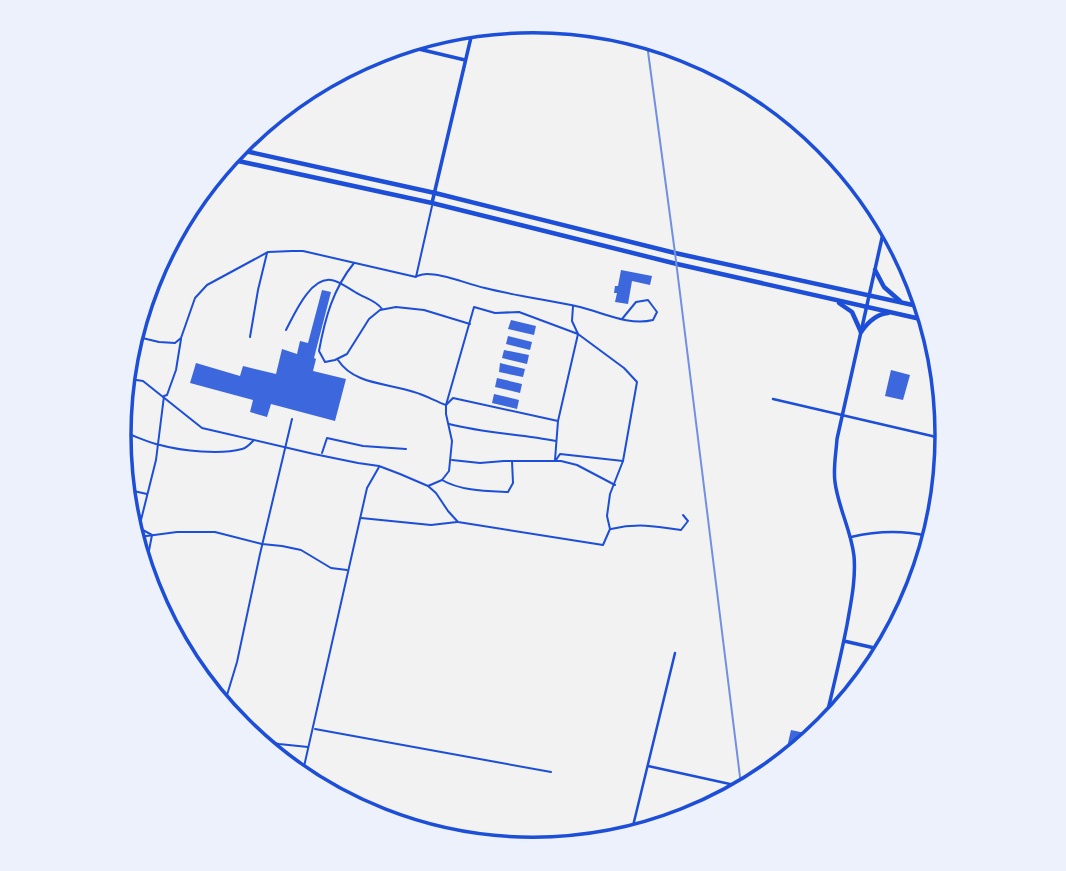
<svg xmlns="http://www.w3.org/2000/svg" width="1066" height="871" viewBox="0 0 1066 871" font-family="'Sofia Sans Condensed',sans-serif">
  <rect width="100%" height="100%" fill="#f2f2f2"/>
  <g fill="#3d67dc">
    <polygon points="621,270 652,276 650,285 632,281 628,304 615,302 617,293 614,293 615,286 618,286"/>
    <polygon points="322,290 331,292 314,358 316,359 313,371 346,379 335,421 271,404 267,417 250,412 253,400 190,383 196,363 240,376 243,366 276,374 282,349 297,354 300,341 308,343"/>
    <polygon points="511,320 536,326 534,335 508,329"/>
    <polygon points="508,336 532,342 530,350 506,344"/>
    <polygon points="504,350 529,355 527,364 502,358"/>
    <polygon points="500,363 525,369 523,377 499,372"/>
    <polygon points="891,370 910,375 903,400 885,396"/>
    <polygon points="497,378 522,384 520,393 495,387"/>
    <polygon points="494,394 519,400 517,409 492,403"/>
    <polygon points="791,730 814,735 785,756"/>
  </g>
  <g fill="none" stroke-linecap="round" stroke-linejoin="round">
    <g stroke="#1d4ed8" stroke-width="2">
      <path d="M354 263C333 289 325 318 319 351L325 362 335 360 347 354 369 319 380 310 396 307 424 310 470 324"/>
      <path d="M417 276C420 275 423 274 427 274 446 274 466 284 485 288 516 296 549 300 580 307 604 313 629 326 653 320L657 312 648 300 636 302 622 319"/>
      <path d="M286 330C294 315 310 277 331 280 339 281 348 288 355 292 364 298 376 300 382 309"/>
      <polyline points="138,337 159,342 175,343 181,338 195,298 207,285 268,252 292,251 303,251 416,277 432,206"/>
      <polyline points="250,337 258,290 267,253"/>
      <path d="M338 360C354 385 389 383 414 392 425 395 435 401 446 405L453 398 558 421"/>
      <polyline points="130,379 143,381 202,428 314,454 358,463 379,466 400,474 428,486 436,493 448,511 458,522 603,545 610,529 607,516 610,494 623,461 637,382 624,368 578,334 519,312 495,313 474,307 446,405 446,414 452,441 449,471 442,480 428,486"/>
      <path d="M449 424C483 433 521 434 556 441"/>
      <path d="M119 431C134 435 146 442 160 445 182 451 221 455 242 449 247 448 251 443 254 440"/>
      <polyline points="322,453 327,438 363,446 406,449"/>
      <polyline points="452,460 480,463 504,461 561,461 577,465 615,485"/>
      <polyline points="555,460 558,421 578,334 572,321 573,306"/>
      <polyline points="556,460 560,454 623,461"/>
      <path d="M442 480C461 491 486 491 508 492L513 483 512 461"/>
      <polyline points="129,490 147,494"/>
      <polyline points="361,518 431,525 457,522"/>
      <path d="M611 529C637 523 655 526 681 530L688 521 683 515"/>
      <polyline points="139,537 177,532 215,532 262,544 282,546 301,550 331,568 347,570"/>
      <polyline points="145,571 152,535 141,529 141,520 156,460 164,396 167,395 176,370 181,339"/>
      <polyline points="224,705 237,662 260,554 292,419"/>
      <polyline points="315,729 551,772"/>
      <polyline points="255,739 279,744 308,747"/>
      <polyline points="303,771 367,488 379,467"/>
    </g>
    <g stroke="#1d4ed8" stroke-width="2.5">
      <polyline points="773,399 932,436 940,439 946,445"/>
      <path d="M851 537C877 531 901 530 928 536"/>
      <polyline points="648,766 739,786"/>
      <polyline points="632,830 675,653"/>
    </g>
    <g stroke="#1d4ed8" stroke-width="3.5">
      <polyline points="406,46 465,60"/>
      <polyline points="432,203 472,33"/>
      <polyline points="844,641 879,649"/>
      <path d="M823 731C831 696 840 661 847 625 851 602 856 579 854 556 851 530 838 507 835 482 833 468 836 454 837 439L884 229"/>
    </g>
    <g stroke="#1d4ed8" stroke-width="4.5">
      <polyline points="236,149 435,193 675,253 922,307"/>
      <polyline points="229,159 432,203 677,264 925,320"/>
      <polyline points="875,270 884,287 900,301"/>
      <polyline points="839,303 852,312 861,332"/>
      <path d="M861 332C868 322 876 314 888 313"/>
    </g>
    <polyline stroke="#7290e2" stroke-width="2" points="647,44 675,253 741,785"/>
  </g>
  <path d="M0 0H1066V871H0ZM131 435a402 402 0 1 1 804 0a402 402 0 1 1-804 0Z" fill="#edf1fc" fill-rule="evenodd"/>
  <path fill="none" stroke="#1d4ed8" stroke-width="3.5" d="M131 435a402 402 0 1 1 804 0a402 402 0 1 1-804 0Z"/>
</svg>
